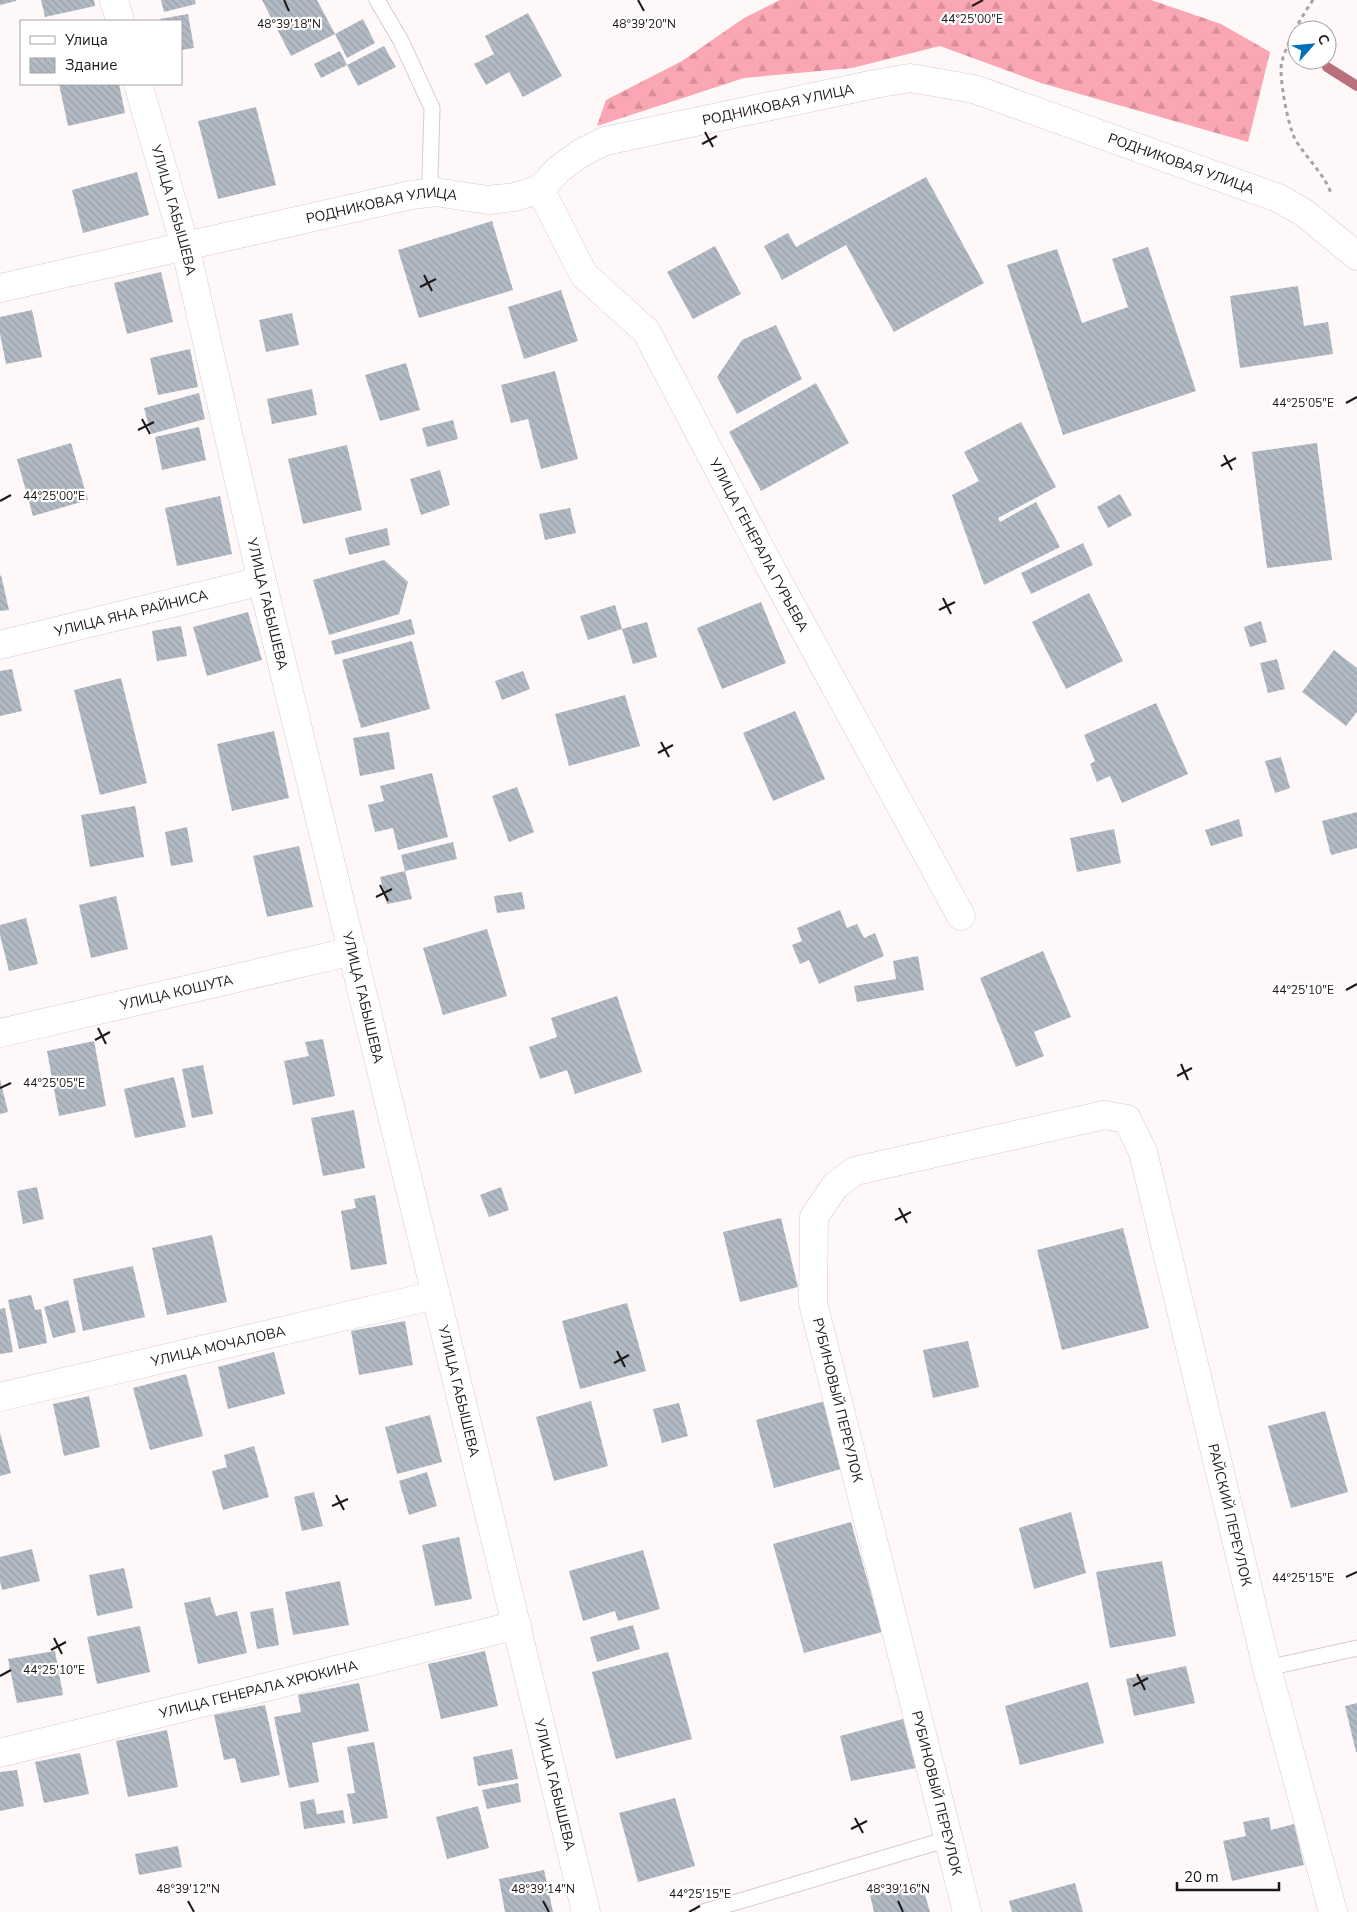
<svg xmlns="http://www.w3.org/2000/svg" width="1357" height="1912" viewBox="0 0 1357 1912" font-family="'Nunito Sans',sans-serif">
  <defs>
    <pattern id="forest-firs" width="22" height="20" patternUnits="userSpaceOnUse" patternTransform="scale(1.25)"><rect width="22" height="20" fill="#faa6b3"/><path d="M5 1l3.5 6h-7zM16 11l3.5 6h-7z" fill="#d68e99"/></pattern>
    <pattern id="building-back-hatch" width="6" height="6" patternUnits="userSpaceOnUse" patternTransform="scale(1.25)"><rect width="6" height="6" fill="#b2bbc5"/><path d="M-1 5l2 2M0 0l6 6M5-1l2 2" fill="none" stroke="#99a0a8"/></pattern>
  </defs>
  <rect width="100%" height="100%" fill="#fef8f9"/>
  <polygon fill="url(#forest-firs)" points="780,0 1151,0 1221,24 1270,52 1248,142 1041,83 940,46 852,68 744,78 597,126 606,100 682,61 744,18"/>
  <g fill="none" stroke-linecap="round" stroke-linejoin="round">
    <polyline stroke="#ba6f7c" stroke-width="10" points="1327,67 1357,86"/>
  </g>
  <g fill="url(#building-back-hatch)">
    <polygon points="0,0 16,0 16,1 0,5"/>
    <polygon points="41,0 94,0 95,6 45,17"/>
    <polygon points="161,0 195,0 196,4 164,12"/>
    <polygon points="262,0 317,0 335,34 291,56"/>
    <polygon points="528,13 562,76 523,97 509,72 486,85 474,64 494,54 485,36"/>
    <polygon points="188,14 194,48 181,50 181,21 161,21 160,19"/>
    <polygon points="363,19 375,43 347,58 335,34"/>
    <polygon points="384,46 396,67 358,86 347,65"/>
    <polygon points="340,51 347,65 321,78 314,64"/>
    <polygon points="59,84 119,84 125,113 68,126"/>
    <polygon points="256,107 276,185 218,199 198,121"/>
    <polygon points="137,172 149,215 83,233 72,190"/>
    <polygon points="926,177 984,283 894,332 846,245 782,280 764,246 788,233 796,247"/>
    <polygon points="492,221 513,290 419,318 398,250"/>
    <polygon points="715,246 741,294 693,319 667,272"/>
    <polygon points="1148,247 1196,391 1063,435 1007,265 1057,249 1082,323 1128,307 1112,259"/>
    <polygon points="161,272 173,322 127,334 114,283"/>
    <polygon points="1298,286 1304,326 1328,322 1333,354 1240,368 1230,296"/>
    <polygon points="561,290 578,341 524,359 508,307"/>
    <polygon points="32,310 42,357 6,364 0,334 0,317"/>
    <polygon points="292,313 299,345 266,352 259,320"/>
    <polygon points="776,325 802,379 737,414 717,377 742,340"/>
    <polygon points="190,349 198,387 158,395 150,358"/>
    <polygon points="406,363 420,410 380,421 365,375"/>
    <polygon points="555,371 578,459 541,469 528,419 511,423 501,385"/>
    <polygon points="816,383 849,443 761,491 729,432"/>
    <polygon points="312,389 317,415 272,424 267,399"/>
    <polygon points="199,393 205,419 151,434 144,408"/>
    <polygon points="453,420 458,439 427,447 422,428"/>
    <polygon points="1021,422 1056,487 998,518 1000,522 1036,502 1060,547 984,585 952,495 979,481 964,452"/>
    <polygon points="199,427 206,460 162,470 155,437"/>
    <polygon points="71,443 88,500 33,516 17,459"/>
    <polygon points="1317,443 1332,560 1267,568 1252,452"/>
    <polygon points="347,445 362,510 303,524 288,459"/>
    <polygon points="440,470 450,505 421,515 410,479"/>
    <polygon points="1120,494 1132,515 1108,528 1097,507"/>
    <polygon points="220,496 232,554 177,566 165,508"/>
    <polygon points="570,508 576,533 545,540 539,514"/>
    <polygon points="387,528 390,545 349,555 345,538"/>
    <polygon points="1083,543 1093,565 1031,594 1021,573"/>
    <polygon points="384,560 408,582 399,614 329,635 313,580"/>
    <polygon points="1,575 9,610 0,611 0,576"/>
    <polygon points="1089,593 1123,661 1066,689 1032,622"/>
    <polygon points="761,602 786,663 722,689 697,628"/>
    <polygon points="615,605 622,629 588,640 580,616"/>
    <polygon points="248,612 262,660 207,676 193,627"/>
    <polygon points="411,619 415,634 335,655 331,641"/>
    <polygon points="1261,621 1267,642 1250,647 1244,627"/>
    <polygon points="647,622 657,657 633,664 622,629"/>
    <polygon points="181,626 187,656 157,661 152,631"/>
    <polygon points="412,641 430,709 361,728 342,660"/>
    <polygon points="1334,650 1357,668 1357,712 1346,726 1302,692"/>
    <polygon points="1277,659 1285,689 1268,693 1260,663"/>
    <polygon points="12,669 22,711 0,716 0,671"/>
    <polygon points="523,671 530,689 502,700 495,681"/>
    <polygon points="121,678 147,783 100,795 74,690"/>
    <polygon points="625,695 640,746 569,766 555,714"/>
    <polygon points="1156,703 1188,774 1122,803 1110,776 1097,782 1090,764 1095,761 1084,735"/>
    <polygon points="795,711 825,779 773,801 743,733"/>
    <polygon points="274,731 289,798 232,811 217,744"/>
    <polygon points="389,732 395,769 360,776 353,738"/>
    <polygon points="1281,757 1290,788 1275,793 1265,761"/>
    <polygon points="432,773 448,837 398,850 393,828 375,832 368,805 384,801 380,786"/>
    <polygon points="517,787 534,832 509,842 492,796"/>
    <polygon points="135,806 144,857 90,867 81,815"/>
    <polygon points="1357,812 1357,848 1331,855 1322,821"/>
    <polygon points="1239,819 1243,836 1211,846 1205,830"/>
    <polygon points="187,827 193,862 171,866 165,832"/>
    <polygon points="1114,829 1121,863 1077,872 1070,838"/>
    <polygon points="453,842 457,859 405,871 401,855"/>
    <polygon points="299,846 313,907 267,917 253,856"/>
    <polygon points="405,871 412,899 387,904 380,877"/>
    <polygon points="522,892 525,909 497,913 494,896"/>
    <polygon points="116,896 128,949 91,958 79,905"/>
    <polygon points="840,910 847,928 857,924 864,938 875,933 884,956 819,984 809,960 800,964 792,945 802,941 797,928"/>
    <polygon points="26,918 38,964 9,971 0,935 0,925"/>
    <polygon points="487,929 507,996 443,1015 423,948"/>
    <polygon points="1043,951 1071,1017 1034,1032 1044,1056 1016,1067 980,978"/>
    <polygon points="918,956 924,990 857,1002 854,986 896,979 893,961"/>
    <polygon points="617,996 642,1072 575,1094 567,1070 540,1079 529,1047 557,1037 551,1018"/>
    <polygon points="323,1039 335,1096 293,1105 284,1061 309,1056 305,1042"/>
    <polygon points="94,1041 106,1106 59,1116 47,1051"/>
    <polygon points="203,1065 213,1114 192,1118 182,1069"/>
    <polygon points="174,1077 186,1127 135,1138 124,1089"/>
    <polygon points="0,1079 8,1112 0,1114"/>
    <polygon points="354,1110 365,1168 323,1176 311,1118"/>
    <polygon points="37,1187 44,1219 23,1224 17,1191"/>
    <polygon points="501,1187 509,1210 489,1217 480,1195"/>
    <polygon points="375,1195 387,1264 351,1270 341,1211 356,1208 354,1199"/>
    <polygon points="781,1218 798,1287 740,1302 723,1232"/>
    <polygon points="1123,1228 1149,1328 1062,1350 1037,1250"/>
    <polygon points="212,1235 227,1302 167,1315 152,1248"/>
    <polygon points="133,1266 145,1317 83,1331 73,1279"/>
    <polygon points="31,1295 35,1310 41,1309 47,1343 19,1349 8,1300"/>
    <polygon points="68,1300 76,1332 53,1338 44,1307"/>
    <polygon points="627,1303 646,1371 580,1389 562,1321"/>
    <polygon points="5,1308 13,1352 0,1354 0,1309"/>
    <polygon points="405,1321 413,1365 359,1375 351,1331"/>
    <polygon points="968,1341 979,1387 933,1398 923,1350"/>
    <polygon points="274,1352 285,1394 228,1409 218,1367"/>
    <polygon points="186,1374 203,1436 150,1450 133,1388"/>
    <polygon points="89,1396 100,1447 64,1456 53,1404"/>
    <polygon points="591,1401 608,1466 554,1481 536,1417"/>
    <polygon points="825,1401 841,1469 774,1488 756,1420"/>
    <polygon points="679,1403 688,1436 662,1443 653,1409"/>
    <polygon points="1325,1411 1348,1492 1291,1508 1268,1426"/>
    <polygon points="430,1415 442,1462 397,1474 385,1427"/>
    <polygon points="0,1433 11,1473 0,1476"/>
    <polygon points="254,1446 269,1497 223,1510 212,1471 227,1467 224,1455"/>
    <polygon points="427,1472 437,1506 409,1515 399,1481"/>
    <polygon points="314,1492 323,1526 302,1531 294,1497"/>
    <polygon points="1071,1512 1086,1573 1034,1589 1019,1528"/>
    <polygon points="851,1522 882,1632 804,1653 773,1544"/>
    <polygon points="459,1537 472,1599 435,1606 422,1545"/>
    <polygon points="32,1549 40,1581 2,1590 0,1581 0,1557"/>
    <polygon points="643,1550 660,1609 618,1621 615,1611 583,1621 569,1571"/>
    <polygon points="1162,1561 1176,1636 1110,1648 1096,1572"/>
    <polygon points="124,1568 133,1608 97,1616 89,1575"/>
    <polygon points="340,1581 349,1625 293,1635 285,1592"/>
    <polygon points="210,1597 216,1616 237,1611 247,1653 198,1664 184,1603"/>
    <polygon points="273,1608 279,1645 257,1649 250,1612"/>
    <polygon points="633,1625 640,1649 597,1662 590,1637"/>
    <polygon points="140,1626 150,1672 97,1684 87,1637"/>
    <polygon points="55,1651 63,1695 17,1703 8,1659"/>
    <polygon points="485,1651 498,1706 441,1719 428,1664"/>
    <polygon points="668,1652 692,1739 616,1759 592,1672"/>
    <polygon points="1186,1666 1195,1703 1134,1716 1126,1679"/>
    <polygon points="1088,1682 1104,1743 1020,1765 1005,1706"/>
    <polygon points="359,1683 369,1731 312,1743 319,1782 289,1788 274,1717 301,1712 298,1695"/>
    <polygon points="1357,1703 1357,1752 1356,1752 1345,1706"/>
    <polygon points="265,1705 280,1775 241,1783 235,1758 224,1760 214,1715"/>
    <polygon points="903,1719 916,1768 851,1781 840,1736"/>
    <polygon points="167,1730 178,1787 128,1797 116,1741"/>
    <polygon points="374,1742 388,1818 353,1824 347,1794 355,1793 347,1747"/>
    <polygon points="512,1749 518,1779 478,1786 473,1757"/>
    <polygon points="80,1753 89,1794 44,1803 35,1762"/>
    <polygon points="17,1770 24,1806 0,1811 0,1772"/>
    <polygon points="518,1783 521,1802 487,1809 482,1790"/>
    <polygon points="675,1798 695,1866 638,1882 619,1813"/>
    <polygon points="314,1799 317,1814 343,1810 345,1823 304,1829 300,1802"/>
    <polygon points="478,1806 489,1848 447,1859 436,1817"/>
    <polygon points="1269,1817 1271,1830 1294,1824 1304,1865 1232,1881 1223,1841 1246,1836 1243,1822"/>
    <polygon points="178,1846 182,1867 139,1875 135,1854"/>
    <polygon points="544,1870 553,1912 505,1912 499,1879"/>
    <polygon points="921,1881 930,1912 874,1912 870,1895"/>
    <polygon points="1075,1883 1083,1912 1012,1912 1009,1901"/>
  </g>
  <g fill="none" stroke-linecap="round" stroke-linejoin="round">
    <g stroke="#d9c9cb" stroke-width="17">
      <g id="service">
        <polyline points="377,0 401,41 432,108 430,178 435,192"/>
        <polyline points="1267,1668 1357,1648"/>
        <polyline points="703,1912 948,1839"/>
      </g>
    </g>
    <g stroke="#d9c9cb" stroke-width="29">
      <g id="minor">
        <polyline points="114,0 120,21"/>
        <path id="s1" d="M138 84 185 246 262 581 586 1912"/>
        <path id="s2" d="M540 189 584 275 646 331 769 565 961 916"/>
        <path id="s3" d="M0 288 411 195 435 192 488 200 515 197 540 189 559 169 581 153 605 141 875 84 910 78 974 89 1278 198 1303 212 1357 256"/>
        <path id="s4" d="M0 645 262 581"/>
        <path id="s5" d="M0 1033 353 951"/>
        <path id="s6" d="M0 1397 436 1295"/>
        <path id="s7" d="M0 1753 517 1625"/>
        <path id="s8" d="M967 1912 813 1303 814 1217 835 1186 855 1171 1104 1115 1127 1119 1143 1152 1267 1668 1333 1912"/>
      </g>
    </g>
    <path stroke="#a8a2a3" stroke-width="3" stroke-dasharray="4 4" stroke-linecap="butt" d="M1313 0C1300 19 1289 39 1282 61 1278 76 1288 125 1295 139 1306 158 1323 172 1331 193"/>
    <use href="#service" stroke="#fff" stroke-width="15"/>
    <use href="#minor" stroke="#fff" stroke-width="28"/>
  </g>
  <path fill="none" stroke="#1d1718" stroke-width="2" d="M284 0 289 11M638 0 644 11M972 6 983 0M705 132 713 147M702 144 717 136M424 275 432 291M420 287 436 279M1346 403 1357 397M142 419 150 434M138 430 154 422M1224 455 1232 470M1221 466 1236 458M0 501 11 495M943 598 951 614M939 610 955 602M661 742 669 757M658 753 673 745M380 885 388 901M376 897 392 889M1346 990 1357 984M98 1028 106 1044M95 1040 110 1032M1181 1064 1188 1080M1177 1076 1192 1068M0 1088 11 1083M899 1208 907 1223M895 1220 911 1212M617 1351 625 1367M614 1363 629 1355M336 1495 344 1510M332 1506 348 1499M1346 1577 1357 1572M54 1638 62 1654M51 1650 66 1642M1137 1674 1145 1690M0 1676 11 1670M1133 1686 1148 1678M855 1818 863 1833M851 1829 867 1821M188 1901 194 1912M543 1901 549 1912M898 1901 903 1912M689 1912 700 1906"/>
  <g text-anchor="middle" stroke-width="4.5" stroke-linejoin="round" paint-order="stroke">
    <g font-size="14" fill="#1d1718" stroke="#fff">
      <text dy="5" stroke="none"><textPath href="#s3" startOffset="811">РОДНИКОВАЯ УЛИЦА</textPath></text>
      <text dy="5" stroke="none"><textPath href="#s3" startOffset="1231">РОДНИКОВАЯ УЛИЦА</textPath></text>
      <text dy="5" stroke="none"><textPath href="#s3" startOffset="391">РОДНИКОВАЯ УЛИЦА</textPath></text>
      <text dy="5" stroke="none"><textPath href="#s1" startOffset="131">УЛИЦА ГАБЫШЕВА</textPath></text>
      <text dy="5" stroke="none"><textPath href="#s2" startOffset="422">УЛИЦА ГЕНЕРАЛА ГУРЬЕВА</textPath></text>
      <text dy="5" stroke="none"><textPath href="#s1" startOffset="536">УЛИЦА ГАБЫШЕВА</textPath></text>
      <text dy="5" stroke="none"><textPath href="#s4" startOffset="135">УЛИЦА ЯНА РАЙНИСА</textPath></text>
      <text dy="5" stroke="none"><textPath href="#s5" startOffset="181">УЛИЦА КОШУТА</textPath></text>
      <text dy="5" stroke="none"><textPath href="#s1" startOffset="941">УЛИЦА ГАБЫШЕВА</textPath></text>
      <text dy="5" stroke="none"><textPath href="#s6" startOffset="224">УЛИЦА МОЧАЛОВА</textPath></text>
      <text dy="5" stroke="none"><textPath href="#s1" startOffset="1346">УЛИЦА ГАБЫШЕВА</textPath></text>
      <text transform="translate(838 1400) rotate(76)" y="5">РУБИНОВЫЙ ПЕРЕУЛОК</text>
      <text dy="5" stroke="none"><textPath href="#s8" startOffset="1465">РАЙСКИЙ ПЕРЕУЛОК</textPath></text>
      <text dy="5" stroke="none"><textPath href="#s7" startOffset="266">УЛИЦА ГЕНЕРАЛА ХРЮКИНА</textPath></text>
      <text dy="5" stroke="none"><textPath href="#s1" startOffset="1751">УЛИЦА ГАБЫШЕВА</textPath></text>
      <text transform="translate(937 1793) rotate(76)" y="5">РУБИНОВЫЙ ПЕРЕУЛОК</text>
    </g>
  </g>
  <g font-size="12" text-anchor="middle" fill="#1d1718" stroke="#fff" stroke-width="4.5" stroke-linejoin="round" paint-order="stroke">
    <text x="972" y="23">44°25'00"E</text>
    <text x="289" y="28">48°39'18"N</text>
    <text x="644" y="28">48°39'20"N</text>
    <text x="1303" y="407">44°25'05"E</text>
    <text x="54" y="500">44°25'00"E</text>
    <text x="1303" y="994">44°25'10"E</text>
    <text x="54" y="1087">44°25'05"E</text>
    <text x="1303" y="1582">44°25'15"E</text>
    <text x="54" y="1674">44°25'10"E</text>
    <text x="188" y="1893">48°39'12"N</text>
    <text x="543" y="1893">48°39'14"N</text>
    <text x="898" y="1893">48°39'16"N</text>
    <text x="700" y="1898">44°25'15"E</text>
  </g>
  <rect x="20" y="20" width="162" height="65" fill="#ffffff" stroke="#a5a2a3"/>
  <rect x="30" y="36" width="25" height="8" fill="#ffffff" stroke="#a5a2a3"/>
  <text x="65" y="45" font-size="15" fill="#1d1718">Улица</text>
  <rect x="30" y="58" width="25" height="15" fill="url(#building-back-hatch)" stroke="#a5a2a3"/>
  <text x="65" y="70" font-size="15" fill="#1d1718">Здание</text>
  <g transform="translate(1312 45) rotate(63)"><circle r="24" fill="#ffffff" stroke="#a5a2a3"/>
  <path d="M0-4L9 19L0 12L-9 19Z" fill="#036eb9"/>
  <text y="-8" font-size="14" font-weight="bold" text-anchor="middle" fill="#1d1718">С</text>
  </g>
  <path d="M1177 1882v8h102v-8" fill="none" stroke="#1d1718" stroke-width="2.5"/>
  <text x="1184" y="1882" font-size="15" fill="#1d1718" stroke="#ffffff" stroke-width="4" paint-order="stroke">20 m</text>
</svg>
